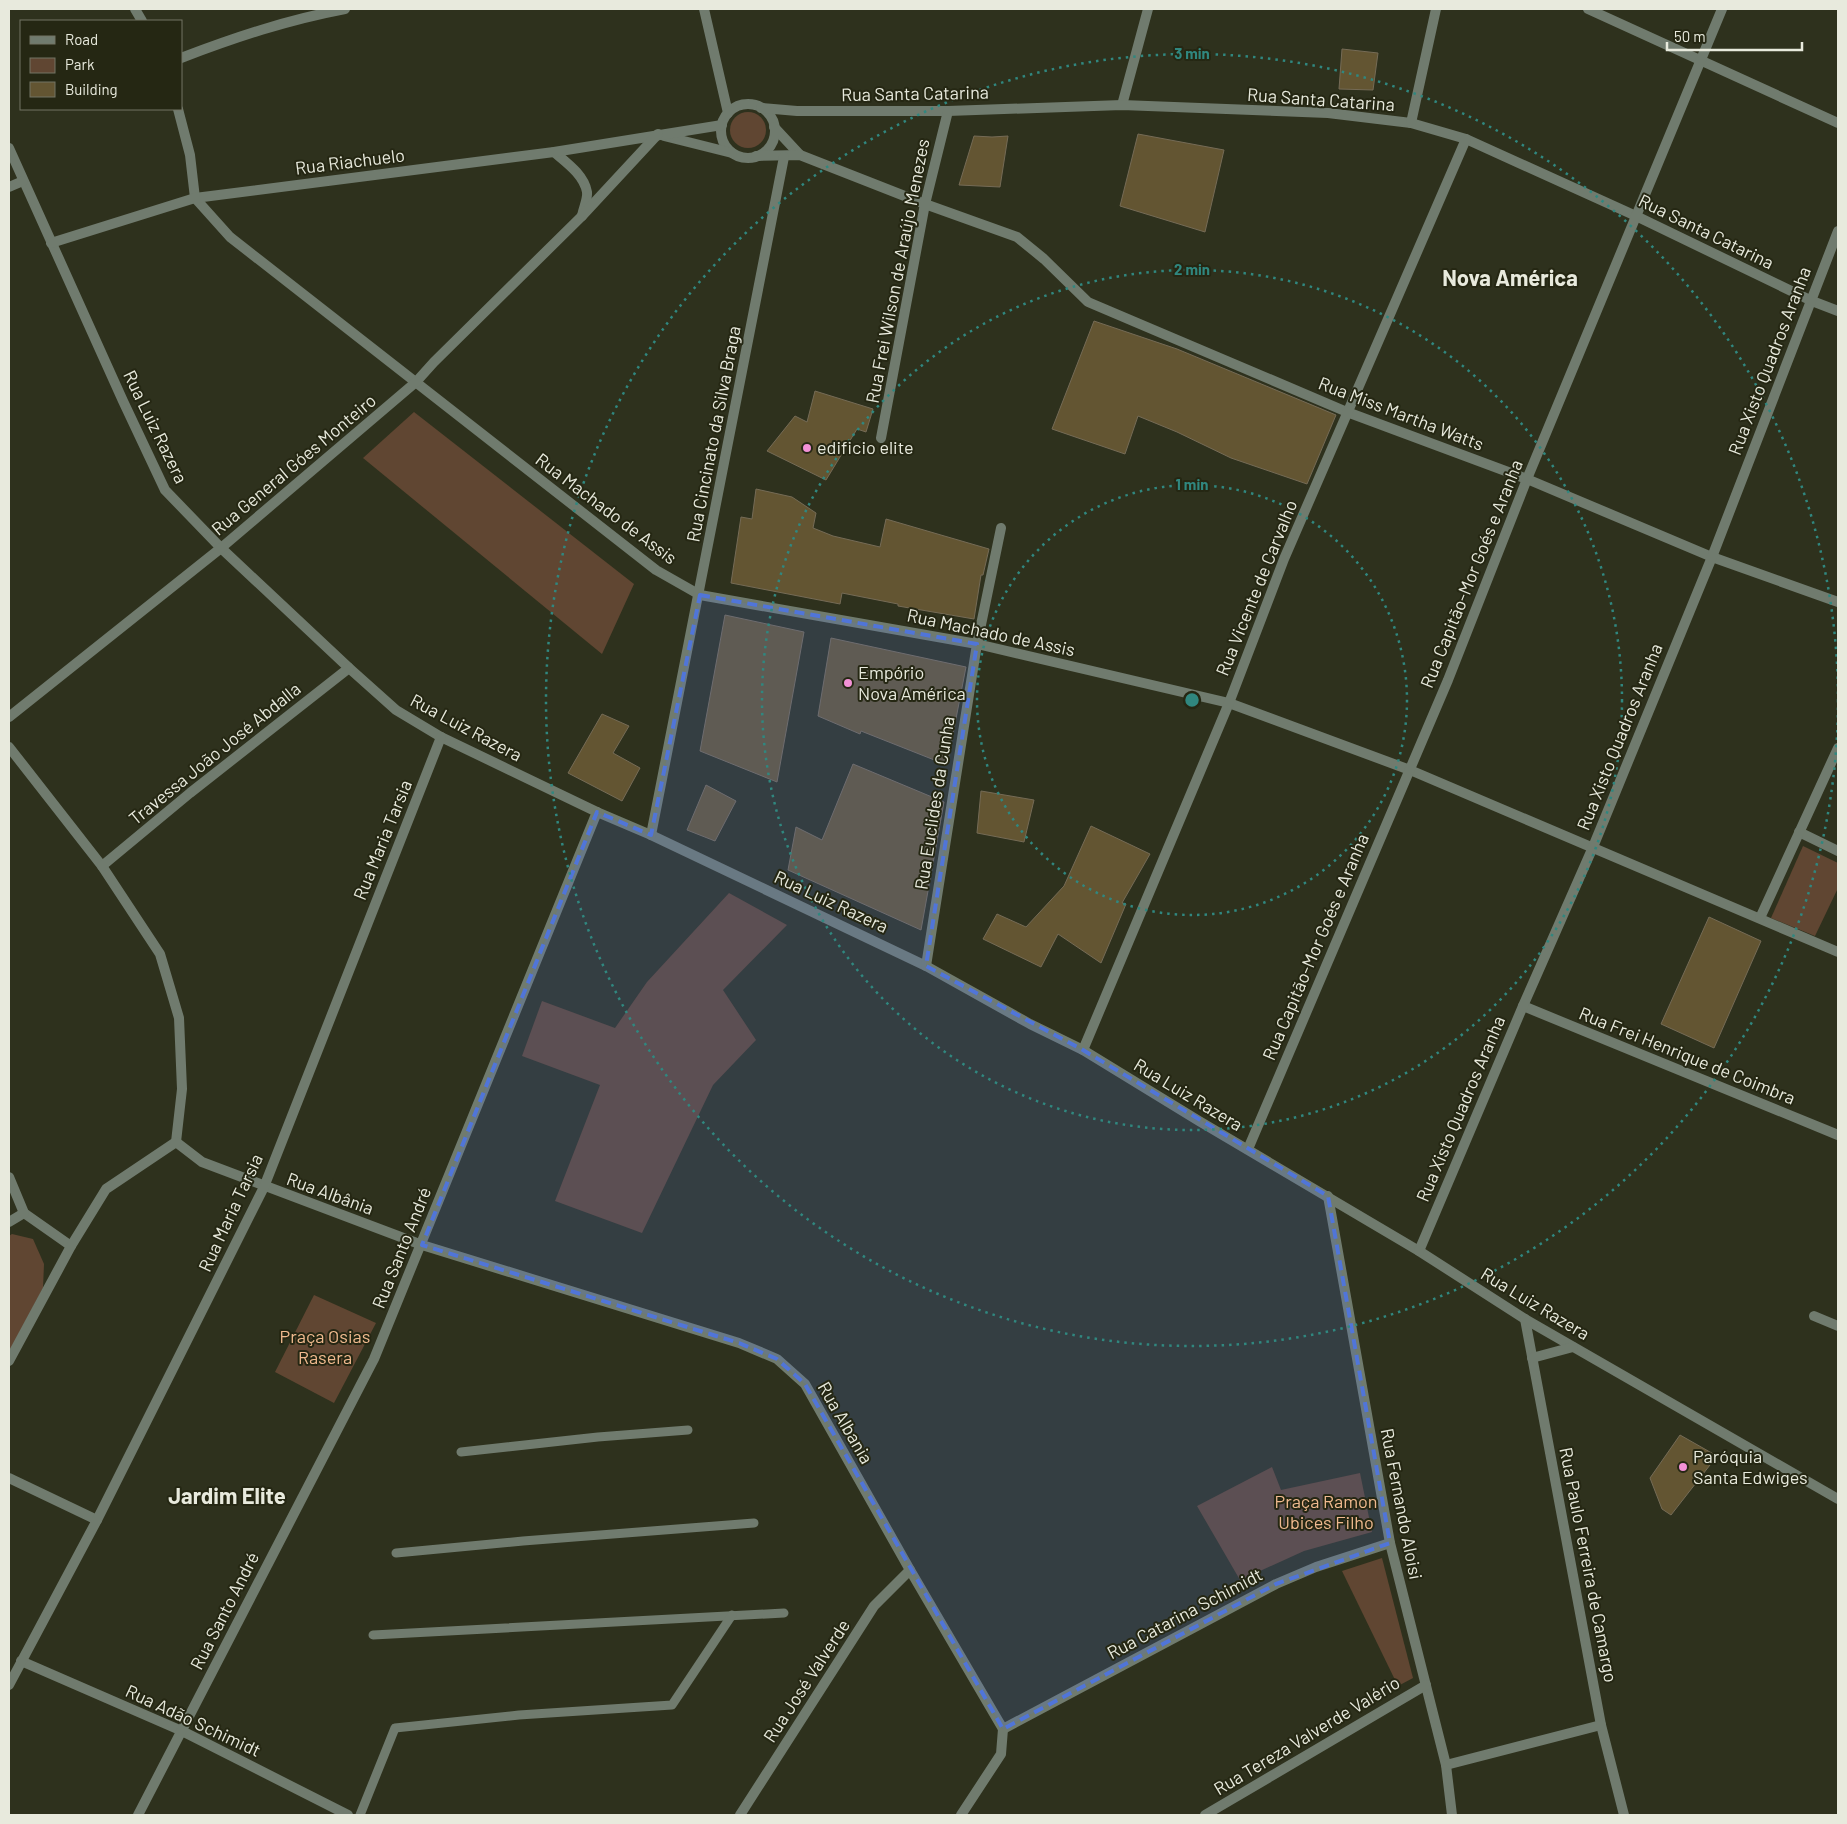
<svg xmlns="http://www.w3.org/2000/svg" width="1847" height="1824" viewBox="0 0 1847 1824" font-family="Barlow,sans-serif">
  <rect width="100%" height="100%" fill="#2e311d"/>
  <g fill="#604632">
    <circle cx="748" cy="130" r="18"/>
    <polygon points="414,412 634,584 602,654 363,458"/>
    <polygon points="1803,846 1838,863 1838,888 1815,936 1771,918"/>
    <polygon points="729,893 787,925 723,990 756,1040 713,1085 642,1233 555,1201 600,1085 522,1056 542,1001 615,1028 647,982"/>
    <polygon points="12,1234 33,1239 44,1264 43,1288 9,1352 9,1236"/>
    <polygon points="314,1295 376,1323 334,1403 275,1372"/>
    <polygon points="1272,1467 1281,1490 1360,1473 1372,1532 1304,1551 1240,1580 1197,1506"/>
    <polygon points="1382,1558 1413,1678 1398,1686 1342,1571"/>
  </g>
  <g fill="#635532" stroke="#756b56">
    <polygon points="1342,49 1378,53 1373,90 1339,89"/>
    <polygon points="1138,134 1224,150 1205,232 1120,206"/>
    <polygon points="974,136 992,137 1008,136 1000,187 959,185"/>
    <polygon points="1094,321 1177,349 1336,415 1307,484 1231,458 1177,432 1138,416 1125,454 1052,429"/>
    <polygon points="815,391 873,409 866,432 857,429 826,480 767,451 795,416 807,422"/>
    <polygon points="756,489 792,497 816,513 813,528 833,536 880,547 886,519 989,549 983,575 981,575 974,619 898,606 898,604 842,593 840,604 731,583 741,517 752,519"/>
    <polygon points="725,615 804,632 777,782 700,751"/>
    <polygon points="831,638 966,667 947,765 861,731 860,734 818,716"/>
    <polygon points="602,714 629,726 613,753 640,768 622,801 568,773"/>
    <polygon points="853,764 944,802 921,930 788,870 796,827 822,840"/>
    <polygon points="706,785 736,801 715,841 687,830"/>
    <polygon points="981,791 1034,800 1024,842 977,833"/>
    <polygon points="1091,826 1150,854 1122,903 1126,904 1101,963 1058,934 1041,967 983,939 997,914 1026,927 1064,886"/>
    <polygon points="1709,917 1761,941 1714,1048 1661,1024"/>
    <polygon points="1680,1435 1717,1456 1671,1515 1662,1509 1650,1478"/>
  </g>
  <g fill="none" stroke-linecap="round" stroke-linejoin="round">
    <g stroke="#707b6e" stroke-width="9">
      <polyline points="461,1452 598,1437 688,1430"/>
      <polyline points="396,1553 523,1541 754,1523"/>
      <polyline points="373,1635 784,1613"/>
      <polyline points="360,1815 395,1728 519,1715 672,1705 732,1615"/>
    </g>
    <g stroke="#707b6e" stroke-width="10">
      <polyline points="135,9 142,21"/>
      <polyline points="704,9 728,113"/>
      <polyline points="1588,9 1838,123"/>
      <path d="M181 58C236 37 287 20 345 9"/>
      <circle cx="748" cy="131" r="27"/>
      <polyline points="1122,105 1148,9"/>
      <polyline points="761,108 797,111 948,111 1122,105 1328,113 1411,123 1466,139 1636,216 1812,301 1838,311"/>
      <polyline points="178,109 190,155 195,198 230,237 656,570 700,595 977,644 1229,703 1410,770 1838,952"/>
      <polyline points="1411,123 1436,9"/>
      <polyline points="774,127 800,155"/>
      <polyline points="664,136 732,153"/>
      <polyline points="9,148 123,401 165,490 221,548 349,668 396,710 441,737 597,812 651,835 926,966 1030,1024 1083,1050 1199,1121 1419,1251 1525,1319 1838,1499"/>
      <path d="M554 152C567 163 584 175 587 192 588 199 583 209 582 216"/>
      <polyline points="756,156 800,155 925,204 1017,237 1044,259 1088,302 1347,412 1527,479 1712,557 1838,602"/>
      <polyline points="9,187 23,181"/>
      <polyline points="51,243 195,198 554,152 722,125"/>
      <polyline points="881,438 925,204 948,111"/>
      <polyline points="9,717 221,548 416,382 434,362 581,217 658,134"/>
      <polyline points="9,747 102,866 160,954 179,1018 182,1089 176,1142"/>
      <polyline points="1799,832 1838,851"/>
      <polyline points="651,835 784,157"/>
      <polyline points="102,866 190,793 349,668"/>
      <polyline points="1760,918 1838,748"/>
      <polyline points="926,966 977,644 1001,528"/>
      <polyline points="1523,1006 1838,1135"/>
      <polyline points="1083,1050 1229,703 1284,559 1466,139"/>
      <polyline points="176,1142 202,1162 422,1245 739,1343 777,1359 805,1384 910,1570 1003,1729"/>
      <polyline points="1248,1149 1448,680 1527,479 1722,9"/>
      <polyline points="9,1177 24,1213 71,1246"/>
      <polyline points="1328,1196 1390,1543 1446,1765 1452,1815"/>
      <polyline points="9,1222 24,1213"/>
      <polyline points="1419,1251 1523,1006 1593,847 1712,557 1838,231"/>
      <polyline points="1814,1316 1838,1326"/>
      <polyline points="1525,1319 1601,1725 1624,1815"/>
      <polyline points="1532,1358 1573,1347"/>
      <polyline points="9,1361 71,1246 106,1189 176,1142"/>
      <polyline points="9,1478 97,1520"/>
      <polyline points="21,1661 182,1731 348,1815"/>
      <polyline points="9,1685 97,1520 264,1187 441,737"/>
      <polyline points="1003,1729 1276,1584 1316,1567 1390,1543"/>
      <polyline points="1446,1765 1601,1725"/>
      <polyline points="138,1815 374,1359 597,812"/>
      <polyline points="740,1815 874,1606 910,1570"/>
      <polyline points="961,1815 1001,1754 1003,1729"/>
      <polyline points="1205,1815 1426,1685"/>
    </g>
  </g>
  <path fill="#5075d9" fill-opacity="0.2" stroke="#5075d9" stroke-width="4" stroke-dasharray="10 6" stroke-linejoin="round" d="M700 595 977 644 926 966 1083 1050 1328 1196 1390 1543 1276 1584 1003 1729 805 1384 777 1359 739 1343 422 1245 597 812 651 835Z"/>
  <g fill="none" stroke="#30877f" stroke-width="2.5" stroke-dasharray="2.5 5">
    <circle cx="1192" cy="700" r="215"/>
    <circle cx="1192" cy="700" r="430"/>
    <circle cx="1192" cy="700" r="646"/>
  </g>
  <g fill="#f391d6" stroke="#252713" stroke-width="2">
    <circle cx="807" cy="448" r="5"/>
    <circle cx="848" cy="683" r="5"/>
    <circle cx="1683" cy="1467" r="5"/>
  </g>
  <g text-anchor="middle" stroke-width="4" stroke-linejoin="round" paint-order="stroke">
    <g font-size="18" fill="#e8eadd" stroke="#252713">
      <text transform="translate(915 94) rotate(-1)" y="6">Rua Santa Catarina</text>
      <text transform="translate(1321 100) rotate(4)" y="6">Rua Santa Catarina</text>
      <text transform="translate(350 162) rotate(-7)" y="6">Rua Riachuelo</text>
      <text transform="translate(1706 232) rotate(26)" y="6">Rua Santa Catarina</text>
      <text transform="translate(898 271) rotate(-79)" y="6">Rua Frei Wilson de Araújo Menezes</text>
      <text transform="translate(1770 361) rotate(-69)" y="6">Rua Xisto Quadros Aranha</text>
      <text transform="translate(1401 414) rotate(21)" y="6">Rua Miss Martha Watts</text>
      <text transform="translate(155 427) rotate(64)" y="6">Rua Luiz Razera</text>
      <text transform="translate(714 434) rotate(-79)" y="6">Rua Cincinato da Silva Braga</text>
      <text transform="translate(294 465) rotate(-40)" y="6">Rua General Góes Monteiro</text>
      <text transform="translate(606 509) rotate(37)" y="6">Rua Machado de Assis</text>
      <text transform="translate(1472 574) rotate(-68)" y="6">Rua Capitão-Mor Goés e Aranha</text>
      <text transform="translate(1257 588) rotate(-68)" y="6">Rua Vicente de Carvalho</text>
      <text transform="translate(991 633) rotate(12)" y="6">Rua Machado de Assis</text>
      <text transform="translate(466 728) rotate(28)" y="6">Rua Luiz Razera</text>
      <text transform="translate(1620 737) rotate(-68)" y="6">Rua Xisto Quadros Aranha</text>
      <text transform="translate(215 754) rotate(-39)" y="6">Travessa João José Abdalla</text>
      <text transform="translate(935 803) rotate(-81)" y="6">Rua Euclides da Cunha</text>
      <text transform="translate(383 840) rotate(-68)" y="6">Rua Maria Tarsia</text>
      <text transform="translate(831 902) rotate(25)" y="6">Rua Luiz Razera</text>
      <text transform="translate(1316 947) rotate(-67)" y="6">Rua Capitão-Mor Goés e Aranha</text>
      <text transform="translate(1687 1056) rotate(22)" y="6">Rua Frei Henrique de Coimbra</text>
      <text transform="translate(1188 1095) rotate(31)" y="6">Rua Luiz Razera</text>
      <text transform="translate(1461 1109) rotate(-67)" y="6">Rua Xisto Quadros Aranha</text>
      <text transform="translate(330 1194) rotate(20)" y="6">Rua Albânia</text>
      <text transform="translate(231 1213) rotate(-65)" y="6">Rua Maria Tarsia</text>
      <text transform="translate(402 1248) rotate(-68)" y="6">Rua Santo André</text>
      <text transform="translate(1535 1304) rotate(31)" y="6">Rua Luiz Razera</text>
      <text transform="translate(845 1423) rotate(60)" y="6">Rua Albania</text>
      <text transform="translate(1401 1504) rotate(79)" y="6">Rua Fernando Aloisi</text>
      <text transform="translate(1588 1565) rotate(79)" y="6">Rua Paulo Ferreira de Camargo</text>
      <text transform="translate(225 1611) rotate(-63)" y="6">Rua Santo André</text>
      <text transform="translate(1185 1614) rotate(-28)" y="6">Rua Catarina Schimidt</text>
      <text transform="translate(807 1681) rotate(-57)" y="6">Rua José Valverde</text>
      <text transform="translate(193 1721) rotate(25)" y="6">Rua Adão Schimidt</text>
      <text transform="translate(1307 1736) rotate(-31)" y="6">Rua Tereza Valverde Valério</text>
    </g>
    <g font-size="18" fill="#e8eadd" stroke="#252713" text-anchor="start">
      <text x="817" y="454">edificio elite</text>
      <text x="858" y="679">Empório<tspan x="858" dy="21">Nova América</tspan></text>
      <text x="1693" y="1463">Paróquia<tspan x="1693" dy="21">Santa Edwiges</tspan></text>
    </g>
    <g font-size="18" fill="#f0ba8f" stroke="#252713">
      <text x="325" y="1343">Praça Osias<tspan x="325" dy="21">Rasera</tspan></text>
      <text x="1326" y="1508">Praça Ramon<tspan x="1326" dy="21">Ubices Filho</tspan></text>
    </g>
    <g font-size="22" font-weight="bold" fill="#e8eadd" stroke="#252713">
      <text x="1510" y="286">Nova América</text>
      <text x="227" y="1504">Jardim Elite</text>
    </g>
  </g>
  <circle cx="1192" cy="700" r="8" fill="#30877f" stroke="#252713" stroke-width="2.5"/>
  <g font-size="15" text-anchor="middle" font-weight="bold" fill="#30877f" stroke="#252713" stroke-width="4" stroke-linejoin="round" paint-order="stroke">
    <text x="1192" y="59">3 min</text>
    <text x="1192" y="275">2 min</text>
    <text x="1192" y="490">1 min</text>
  </g>
  <rect width="1847" height="1824" fill="none" stroke="#e8eadd" stroke-width="20"/>
  <rect x="20" y="20" width="162" height="90" fill="#252713" stroke="#737564"/>
  <rect x="30" y="36" width="25" height="8" fill="#707b6e" stroke="#737564"/>
  <text x="65" y="45" font-size="15" fill="#e8eadd">Road</text>
  <rect x="30" y="58" width="25" height="15" fill="#604632" stroke="#737564"/>
  <text x="65" y="70" font-size="15" fill="#e8eadd">Park</text>
  <rect x="30" y="82" width="25" height="15" fill="#635532" stroke="#737564"/>
  <text x="65" y="95" font-size="15" fill="#e8eadd">Building</text>
  <path d="M1667 42v8h135v-8" fill="none" stroke="#e8eadd" stroke-width="2.5"/>
  <text x="1674" y="42" font-size="15" fill="#e8eadd" stroke="#252713" stroke-width="4" paint-order="stroke">50 m</text>
</svg>
